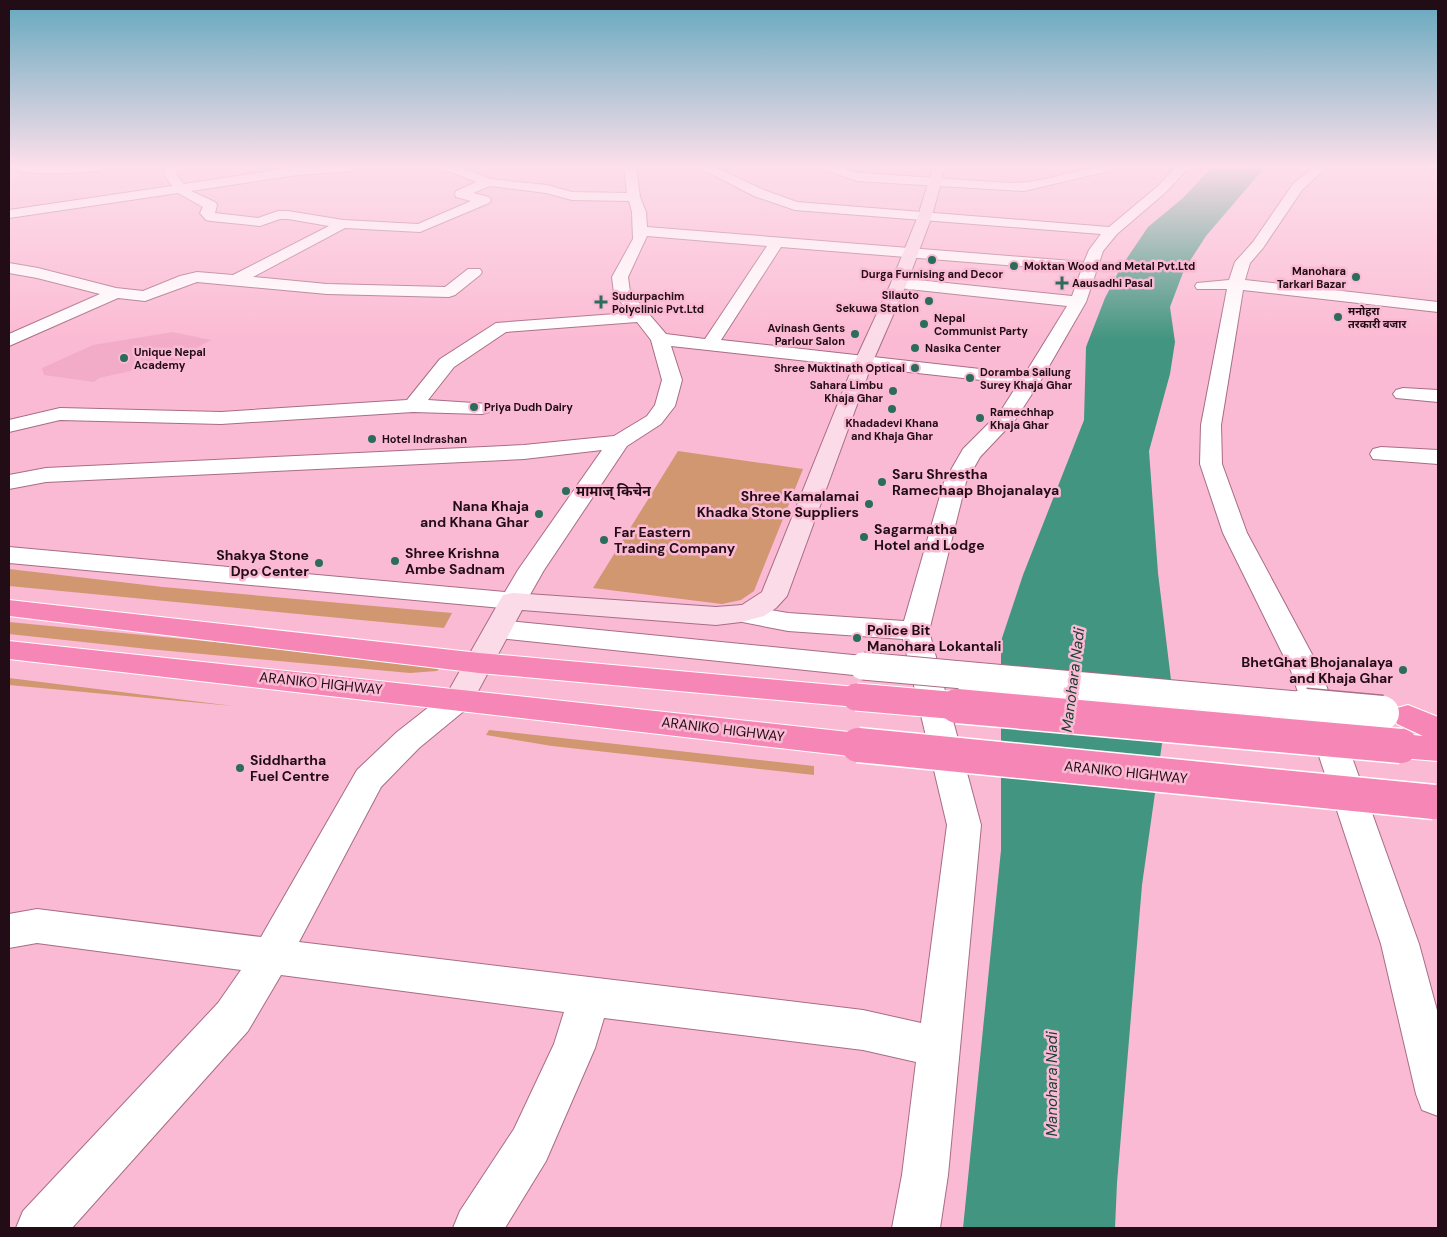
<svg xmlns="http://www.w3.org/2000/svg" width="1447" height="1237" viewBox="0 0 1447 1237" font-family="'DM Sans','Noto Sans Devanagari',sans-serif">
  <rect width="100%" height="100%" fill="#fbbad3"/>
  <polygon fill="#f3acc7" points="173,332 211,340 182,356 185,359 99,378 94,382 44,375 42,368 93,345"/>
  <g fill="#d19771">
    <polygon points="678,451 803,469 754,591 741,600 722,604 593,588"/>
    <polygon points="9,569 163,587 452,613 444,628 9,586"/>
    <polygon points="9,622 443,664 437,671 410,673 148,649 9,634"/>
    <polygon points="9,678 233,706 9,685"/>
    <polygon points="489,730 814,766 814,775 552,746 486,735"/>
  </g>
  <polygon fill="#429580" points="1212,167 1265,167 1206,236 1184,270 1170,307 1175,342 1170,374 1149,451 1158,573 1171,680 1142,885 1117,1183 1115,1228 963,1228 1001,850 1001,641 1023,575 1084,420 1086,347 1105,298 1121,267 1148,227 1183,198"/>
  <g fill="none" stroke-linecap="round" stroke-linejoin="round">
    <g stroke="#a76d84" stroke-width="2">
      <g id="street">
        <path d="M16 167H103L97 171C81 172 26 178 16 167Z"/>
        <path d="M167 167H179L176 174 184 184 297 167H356L350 171 297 175 191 191 215 202 217 205 215 213 258 218 278 211H288L343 220 418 224 471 201 456 197 455 194 456 191 477 182 445 170 443 167H460L490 179 547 185 572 192 627 193 624 167H636L640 197 646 212 647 227 1084 262 1089 250 1101 234 795 210 754 196 698 167H714L764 190 797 202 1109 227 1158 186 1176 167H1189L1166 192 1117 234 1103 251 1086 302 1041 380 1015 420 980 457 966 482 929 631 981 825 948 1175 940 1228H892L902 1175 916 1062 863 1050 604 1018 595 1048 546 1161 505 1228H453L460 1211 514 1129 554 1044 564 1012 281 975 248 1031 72 1228H16L23 1211 218 1003 241 970 37 943 9 948V914L37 909 261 937 357 770 397 732 448 692 459 689 470 692 474 699 470 706 419 748 381 787 299 942 863 1010 921 1023 947 825 903 639 788 631 732 620 728 614 732 608 742 605 788 613 904 621 944 482 963 449 1000 412 1018 384 671 346 682 380 675 406 661 424 627 446 544 570 523 607 513 609 9 563V547L505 592 518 570 602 450 524 459 46 482 9 489V475L46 468 524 445 614 436 647 416 655 405 662 380 651 340 637 322 506 332 454 367 428 400 489 404 492 408 489 412 482 414 413 412 221 424 60 420 9 432V420L60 408 221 412 407 400 440 359 496 323 629 313 614 293 612 277 633 239 632 212 629 201 572 200 546 193 490 186 473 193 489 197 491 200 489 203 420 232 345 228 253 277 327 284 445 287 468 269H480L482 272 480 275 455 295 449 297 327 294 197 282 145 301 118 298 9 346V334L100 294 37 278 9 273V263L38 268 116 288 143 291 180 276 197 272 233 275 329 226 288 219H280L260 226 211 221 206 220 200 213 203 207 178 193 9 218V210L172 186 164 174ZM647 236 767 246 705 339 666 334 630 292 628 277ZM781 247 1081 271 1072 296 899 278 893 280 891 283 893 286 899 288 1067 306 1025 374 721 340Z"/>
        <path d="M824 167H841L859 173 1012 183C1047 183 1078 167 1115 167L1113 170 1024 191 857 181 826 170Z"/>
        <polygon points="1314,167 1327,167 1302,190 1263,248 1250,263 1245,280 1438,302 1438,312 1243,290 1221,425 1222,464 1247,533 1321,671 1419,944 1438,1014 1438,1116 1422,1110 1416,1094 1381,944 1291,671 1223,533 1200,464 1201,425 1227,289 1197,289 1195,286 1197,283 1229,280 1235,262 1253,242 1293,184"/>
        <polygon points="1403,388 1438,390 1438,402 1396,398 1393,394 1396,390"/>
        <polygon points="1381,447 1438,450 1438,464 1373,459 1370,454 1373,449"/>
        <polygon points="498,620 863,656 873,659 878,666 873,673 863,676 498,638 488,635 484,629 488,623"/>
      </g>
    </g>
    <g stroke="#a76d84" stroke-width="2">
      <polygon id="secondary" points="933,167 945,167 932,216 907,283 873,361 787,596 776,608 764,616 741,622 716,625 522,610 470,706 459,709 448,706 444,699 503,595 513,593 716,607 742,605 762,592 855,361 891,283 918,216"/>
    </g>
    <g stroke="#fff" stroke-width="2">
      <g id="highway">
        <polygon points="9,600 479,653 856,687 867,690 871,697 867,704 856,707 479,673 9,616"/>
        <polygon points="9,641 858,733 869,737 874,745 869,753 858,757 9,659"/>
        <polygon points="1408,705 1438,717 1438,761 1401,758 1390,754 1385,746 1390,738 1401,734 1423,736 1397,724 1393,716 1397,708"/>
      </g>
    </g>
    <use href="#street" fill="#fff" fill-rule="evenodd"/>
    <use href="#secondary" fill="#fcdbe9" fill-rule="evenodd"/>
    <use href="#highway" fill="#f686b5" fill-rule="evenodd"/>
    <g stroke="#a76d84" stroke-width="29" stroke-linecap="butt">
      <polyline id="street-bridge-far1" points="863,666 1319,707"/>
    </g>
    <g stroke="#a76d84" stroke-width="37" stroke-linecap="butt">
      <polyline id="street-bridge" points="1305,706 1382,713"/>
    </g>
    <g stroke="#fff" stroke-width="29" stroke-linecap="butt">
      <polyline id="highway-bridge-far1" points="856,697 971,707"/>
    </g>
    <g stroke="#fff" stroke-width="37" stroke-linecap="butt">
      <g id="highway-bridge">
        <polyline points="957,706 1401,746"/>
        <polyline points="858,745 1434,802"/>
      </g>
    </g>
    <use href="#street-bridge-far1" stroke="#fff" stroke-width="27"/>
    <use href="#street-bridge" stroke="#fff" stroke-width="34"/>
    <use href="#highway-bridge-far1" stroke="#f686b5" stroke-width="27"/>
    <use href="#highway-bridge" stroke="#f686b5" stroke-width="34"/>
  </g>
  <linearGradient id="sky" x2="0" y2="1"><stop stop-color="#65a8be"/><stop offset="0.49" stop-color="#fde0eb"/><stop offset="1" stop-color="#fde0eb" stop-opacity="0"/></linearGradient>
  <rect width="1447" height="340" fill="url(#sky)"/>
  <g fill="#2b6c5c" stroke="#fbbad3" stroke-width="2">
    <circle cx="932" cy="260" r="5"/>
    <circle cx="1014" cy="266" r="5"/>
    <circle cx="1356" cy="277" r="5"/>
    <path d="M1059.5 275.5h5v5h5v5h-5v5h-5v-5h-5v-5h5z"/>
    <circle cx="929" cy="301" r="5"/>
    <path d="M598.5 294.5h5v5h5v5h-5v5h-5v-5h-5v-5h5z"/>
    <circle cx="1338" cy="317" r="5"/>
    <circle cx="924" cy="324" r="5"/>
    <circle cx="855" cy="334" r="5"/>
    <circle cx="915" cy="348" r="5"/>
    <circle cx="124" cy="358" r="5"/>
    <circle cx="915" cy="368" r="5"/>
    <circle cx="970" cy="378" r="5"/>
    <circle cx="893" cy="391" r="5"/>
    <circle cx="474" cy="407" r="5"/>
    <circle cx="892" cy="409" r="5"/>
    <circle cx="980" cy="418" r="5"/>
    <circle cx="372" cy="439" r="5"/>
    <circle cx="882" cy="482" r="5"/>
    <circle cx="566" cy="491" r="5"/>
    <circle cx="869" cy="504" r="5"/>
    <circle cx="539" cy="514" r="5"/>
    <circle cx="864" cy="537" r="5"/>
    <circle cx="604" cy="540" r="5"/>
    <circle cx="395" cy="561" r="5"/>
    <circle cx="319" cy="563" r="5"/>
    <circle cx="857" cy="638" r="5"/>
    <circle cx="1403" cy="670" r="5"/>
    <circle cx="240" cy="768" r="5"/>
  </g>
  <g text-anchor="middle" stroke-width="5" stroke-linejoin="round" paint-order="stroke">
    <g font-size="11" font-weight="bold" fill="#220c16" stroke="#fbbad3" text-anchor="start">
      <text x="1024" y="270">Moktan Wood and Metal Pvt.Ltd</text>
      <text x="1346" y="275" text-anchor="end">Manohara<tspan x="1346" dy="13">Tarkari Bazar</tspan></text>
      <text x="932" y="278" text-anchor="middle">Durga Furnising and Decor</text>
      <text x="1072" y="287">Aausadhi Pasal</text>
      <text x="919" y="299" text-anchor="end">Silauto<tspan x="919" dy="13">Sekuwa Station</tspan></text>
      <text x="612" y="300">Sudurpachim<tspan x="612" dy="13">Polyclinic Pvt.Ltd</tspan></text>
      <text x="1348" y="315">मनोहरा<tspan x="1348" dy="13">तरकारी बजार</tspan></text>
      <text x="934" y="322">Nepal<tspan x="934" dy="13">Communist Party</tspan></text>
      <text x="845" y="332" text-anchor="end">Avinash Gents<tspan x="845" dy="13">Parlour Salon</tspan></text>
      <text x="925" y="352">Nasika Center</text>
      <text x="134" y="356">Unique Nepal<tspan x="134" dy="13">Academy</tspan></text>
      <text x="905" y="372" text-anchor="end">Shree Muktinath Optical</text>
      <text x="980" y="376">Doramba Sailung<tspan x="980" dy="13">Surey Khaja Ghar</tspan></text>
      <text x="883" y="389" text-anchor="end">Sahara Limbu<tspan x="883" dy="13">Khaja Ghar</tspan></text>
      <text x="484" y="411">Priya Dudh Dairy</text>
      <text x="990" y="416">Ramechhap<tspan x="990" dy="13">Khaja Ghar</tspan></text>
      <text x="892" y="427" text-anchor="middle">Khadadevi Khana<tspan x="892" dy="13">and Khaja Ghar</tspan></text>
      <text x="382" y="443">Hotel Indrashan</text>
    </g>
    <g font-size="14" font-weight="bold" fill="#220c16" stroke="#fbbad3" text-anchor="start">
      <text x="892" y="479">Saru Shrestha<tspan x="892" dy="16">Ramechaap Bhojanalaya</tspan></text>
      <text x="576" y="496">मामाज् किचेन</text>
      <text x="859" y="501" text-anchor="end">Shree Kamalamai<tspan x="859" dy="16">Khadka Stone Suppliers</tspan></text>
      <text x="529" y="511" text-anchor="end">Nana Khaja<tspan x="529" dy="16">and Khana Ghar</tspan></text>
      <text x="874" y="534">Sagarmatha<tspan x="874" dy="16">Hotel and Lodge</tspan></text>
      <text x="614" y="537">Far Eastern<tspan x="614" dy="16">Trading Company</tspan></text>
      <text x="405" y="558">Shree Krishna<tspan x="405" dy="16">Ambe Sadnam</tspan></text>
      <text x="309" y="560" text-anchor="end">Shakya Stone<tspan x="309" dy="16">Dpo Center</tspan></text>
      <text x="867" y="635">Police Bit<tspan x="867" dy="16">Manohara Lokantali</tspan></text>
      <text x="1393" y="667" text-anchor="end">BhetGhat Bhojanalaya<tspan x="1393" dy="16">and Khaja Ghar</tspan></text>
      <text x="250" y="765">Siddhartha<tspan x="250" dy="16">Fuel Centre</tspan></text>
    </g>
    <g font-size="14" fill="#220c16" stroke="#fbbad3">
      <text transform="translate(321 683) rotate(6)" y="5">ARANIKO HIGHWAY</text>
      <text transform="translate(723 729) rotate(7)" y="5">ARANIKO HIGHWAY</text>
      <text transform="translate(1126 772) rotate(6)" y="5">ARANIKO HIGHWAY</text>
    </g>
    <g font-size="15" font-style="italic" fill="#1a4036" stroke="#fbbad3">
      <text transform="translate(1073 680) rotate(-83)" y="5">Manohara Nadi</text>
      <text transform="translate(1052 1084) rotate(-90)" y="5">Manohara Nadi</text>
    </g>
  </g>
  <rect width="1447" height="1237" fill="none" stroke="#220c16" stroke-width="20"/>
</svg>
